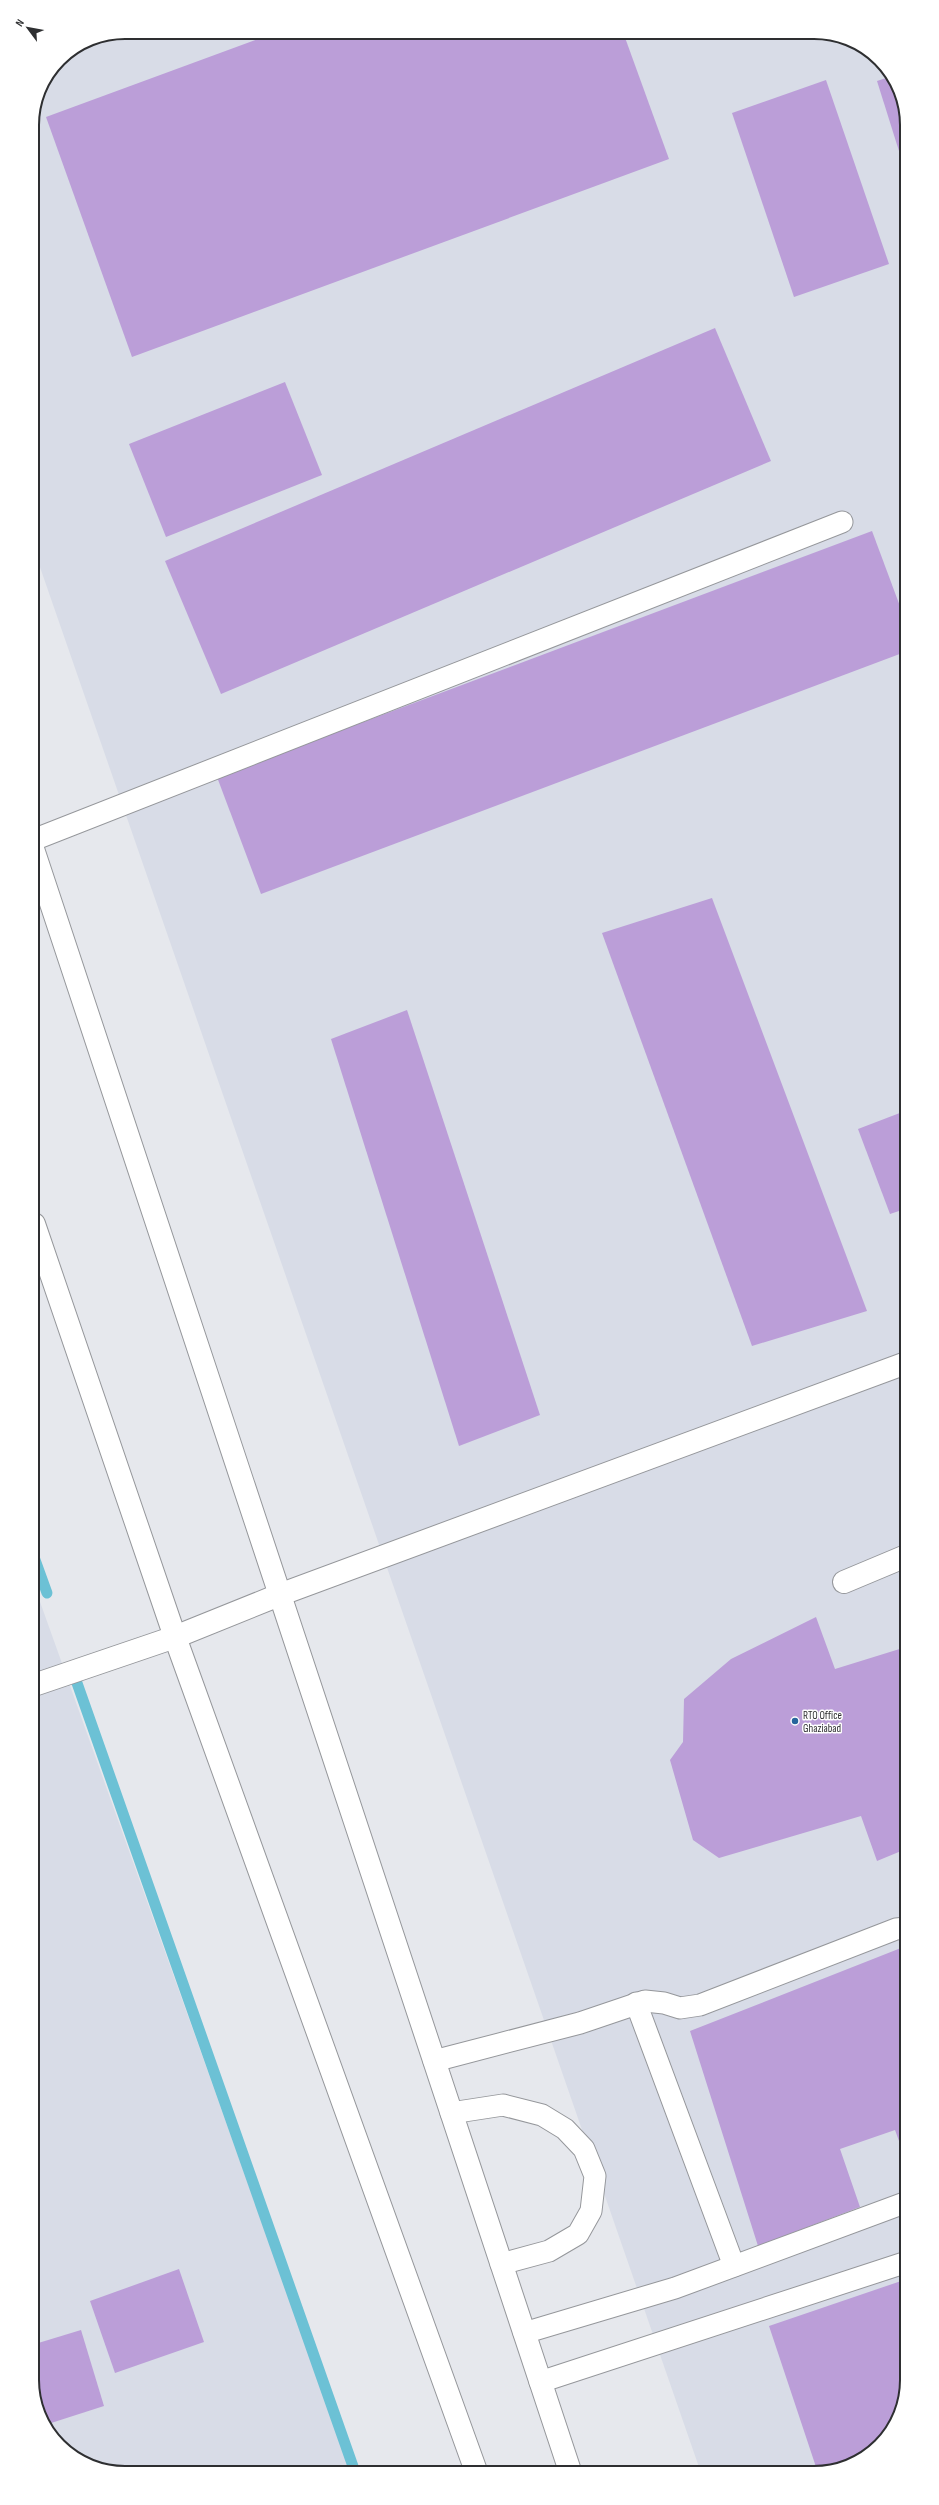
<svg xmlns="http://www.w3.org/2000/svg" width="939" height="2505" viewBox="0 0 939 2505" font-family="'Sofia Sans Condensed',sans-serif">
  <rect width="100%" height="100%" fill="#e6e8ed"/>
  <g fill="#d8dce7">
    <polygon points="125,32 820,32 875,55 904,101 907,2380 888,2436 838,2470 700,2470 33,547 32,119 39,89 59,59 90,39"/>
    <polygon points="34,1585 351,2472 119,2473 68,2454 35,2404"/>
  </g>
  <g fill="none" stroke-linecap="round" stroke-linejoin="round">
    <g stroke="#6cc1d5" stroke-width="11">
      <polyline points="34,1557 47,1593"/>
      <polyline points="77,1683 355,2472"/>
    </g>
  </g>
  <g fill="#bb9ed8">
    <polygon points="277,32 623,32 669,159 132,357 46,117"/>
    <polygon points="889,77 904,101 904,167 877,81"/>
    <polygon points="826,80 889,264 794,297 732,113"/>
    <polygon points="715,328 771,461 221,694 165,561"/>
    <polygon points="285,382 322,475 166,537 129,444"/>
    <polygon points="872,531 904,617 905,652 261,894 217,777"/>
    <polygon points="904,568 904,581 901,569"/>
    <polygon points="712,898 867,1311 752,1346 602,933"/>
    <polygon points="407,1010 540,1415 459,1446 331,1039"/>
    <polygon points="905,1111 905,1209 890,1214 858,1129"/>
    <polygon points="816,1617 835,1669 906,1647 906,1849 877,1861 861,1816 719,1858 693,1840 670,1760 683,1742 684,1699 731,1659"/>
    <polygon points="906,1946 907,2151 903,2152 895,2130 840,2149 860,2207 758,2246 690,2031"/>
    <polygon points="179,2269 204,2342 115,2373 90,2301"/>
    <polygon points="907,2279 907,2380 888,2436 838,2470 817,2470 769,2326"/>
    <polygon points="81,2330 104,2406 48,2424 35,2404 35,2344"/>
  </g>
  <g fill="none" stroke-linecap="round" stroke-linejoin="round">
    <g stroke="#95979b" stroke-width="23">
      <g id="lane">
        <polyline points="33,840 842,522"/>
        <polyline points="636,2003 734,2266"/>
        <polyline points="434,2061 580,2023 645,2001 664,2003 680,2008 700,2005 896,1929 906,1928"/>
        <polyline points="451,2113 503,2105 542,2115 565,2129 584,2149 595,2176 591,2211 578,2234 549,2251 501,2264"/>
        <polyline points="524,2333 675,2288 907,2202"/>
        <polyline points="540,2382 907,2262"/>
      </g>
    </g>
    <g stroke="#95979b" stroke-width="24">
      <g id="street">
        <polyline points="844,1582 906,1556"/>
        <polyline points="34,1685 175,1637"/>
      </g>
    </g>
    <g stroke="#95979b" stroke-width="24">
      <g id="secondary">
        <polyline points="33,849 570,2471"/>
        <polyline points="34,1224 175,1637 476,2471"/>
        <polyline points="175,1637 279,1595 906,1363"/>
      </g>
    </g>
    <use href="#lane" stroke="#fff" stroke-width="21"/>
    <use href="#street" stroke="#fff" stroke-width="22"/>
    <use href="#secondary" stroke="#fff" stroke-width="22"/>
  </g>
  <circle fill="#27659c" stroke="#fff" stroke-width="1.5" cx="795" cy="1721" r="4"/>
  <g text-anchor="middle" stroke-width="3" stroke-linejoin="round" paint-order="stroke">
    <g font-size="11" fill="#2e2f31" stroke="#fff" text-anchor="start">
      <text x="803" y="1719">RTO Office<tspan x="803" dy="13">Ghaziabad</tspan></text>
    </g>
  </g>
  <path d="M0 0H939V2505H0ZM125 39H814A86 86 0 0 1 900 125V2380A86 86 0 0 1 814 2466H125A86 86 0 0 1 39 2380V125A86 86 0 0 1 125 39Z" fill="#fff" fill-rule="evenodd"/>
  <path fill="none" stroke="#2e2f31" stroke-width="2" d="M125 39H814A86 86 0 0 1 900 125V2380A86 86 0 0 1 814 2466H125A86 86 0 0 1 39 2380V125A86 86 0 0 1 125 39Z"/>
  <g transform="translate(28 28) rotate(302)" stroke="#ffffff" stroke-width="3" paint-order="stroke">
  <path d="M0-3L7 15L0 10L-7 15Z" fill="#2e2f31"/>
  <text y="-6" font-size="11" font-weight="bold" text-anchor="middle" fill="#2e2f31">N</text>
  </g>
</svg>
